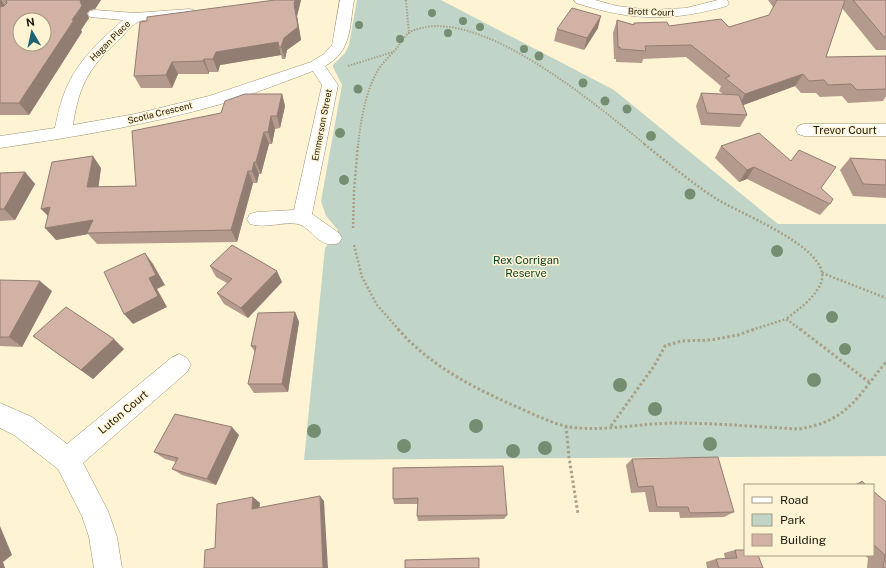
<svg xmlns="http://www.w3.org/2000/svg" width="886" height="568" viewBox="0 0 886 568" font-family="'Public Sans',sans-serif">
  <rect width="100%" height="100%" fill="#fef3d2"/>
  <polygon fill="#c0d5c7" points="357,0 441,0 614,90 778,224 886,224 886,456 304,460 325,248 338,230 326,216 321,201 342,85 333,67 333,65 345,53 349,45"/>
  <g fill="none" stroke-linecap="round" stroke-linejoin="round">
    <g stroke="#9b9173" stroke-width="1">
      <g id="minor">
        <path d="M340 0H354C349 28 352 51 325 66L338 85 312 214 339 233 342 238 339 243C319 250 313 228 298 224 284 221 266 229 250 224L247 219 250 214 257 212 294 210 322 85 313 71C282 83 252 94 221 104 148 125 74 137 0 148V136L55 128C65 74 83 56 123 20L90 17 88 14 90 11 95 10 135 13 189 9 194 10 196 13 194 16 189 17C176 18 151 18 140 21 134 23 126 32 122 37 91 65 79 83 73 125L135 114 209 96 311 62 324 54 332 45Z"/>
        <path d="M574 0H595L617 6 651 10 686 8 718 0H727L729 3 727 6C670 22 632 21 576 3Z"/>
        <polygon points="804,124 886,124 886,136 804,136 798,134 796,130 798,126"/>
        <polygon points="179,354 187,358 191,365 187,372 83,463 108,511 117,537 122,568 94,568 89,537 82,516 58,469 14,435 0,428 0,403 32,417 67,444 171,358"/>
      </g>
    </g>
    <g stroke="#a8a087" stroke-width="2" stroke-dasharray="1.5 1.5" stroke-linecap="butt">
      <polyline points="406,0 409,34"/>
      <polyline points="348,66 393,52"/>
      <path d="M358 145C361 121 365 93 377 72 382 63 390 56 397 48 401 43 404 36 410 32 475 0 598 107 646 145"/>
    </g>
    <g stroke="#a8a087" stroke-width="2.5" stroke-dasharray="2 2" stroke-linecap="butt">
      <path d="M644 144C667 162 688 180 712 196 737 213 817 242 822 273 825 291 798 310 786 319L801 330"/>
      <polyline points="353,228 354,191 358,144"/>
      <polyline points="354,245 362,277 377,305 399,330"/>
      <polyline points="822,273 886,298"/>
      <polyline points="752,330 786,319"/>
    </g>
    <g stroke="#a8a087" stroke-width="3" stroke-dasharray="2.5 2.5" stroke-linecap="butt">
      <path d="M398 329C430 366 474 388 517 407 533 414 549 422 565 426 596 433 642 423 674 423 716 423 758 427 799 429 848 421 857 397 886 362"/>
      <polyline points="800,329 869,382"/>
      <polyline points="566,426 569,457 578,514"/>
      <polyline points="611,426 654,366 665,346 681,341 711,340 738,335 755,329"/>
    </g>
    <use href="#minor" fill="#fff" fill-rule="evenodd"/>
  </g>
  <g fill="#758e71">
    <circle cx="432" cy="13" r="4"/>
    <circle cx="463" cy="21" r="4"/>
    <circle cx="359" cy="25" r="4"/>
    <circle cx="480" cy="27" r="4"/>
    <circle cx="448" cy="33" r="4"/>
    <circle cx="400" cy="39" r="4"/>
    <circle cx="524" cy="49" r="4"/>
    <circle cx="539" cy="56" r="4.5"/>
    <circle cx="583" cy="83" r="4.5"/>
    <circle cx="358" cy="89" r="4.5"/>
    <circle cx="605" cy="101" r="4.5"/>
    <circle cx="627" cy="109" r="4.5"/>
    <circle cx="340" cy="133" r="5"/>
    <circle cx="651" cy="136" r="5"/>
    <circle cx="344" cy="180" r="5"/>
    <circle cx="690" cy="194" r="5.5"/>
    <circle cx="777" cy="251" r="6"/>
    <circle cx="832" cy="317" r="6"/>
    <circle cx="845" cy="349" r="6"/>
    <circle cx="814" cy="380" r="7"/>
    <circle cx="620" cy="385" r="7"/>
    <circle cx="655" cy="409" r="7"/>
    <circle cx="476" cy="426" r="7"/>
    <circle cx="314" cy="431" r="7"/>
    <circle cx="710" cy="444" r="7"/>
    <circle cx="404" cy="446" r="7"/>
    <circle cx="545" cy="448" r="7"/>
    <circle cx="513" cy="451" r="7"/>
  </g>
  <g fill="#b4998d">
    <polygon points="0,0 101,0 95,9 90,10 87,13 89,18 81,30 82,32 29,115 0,115"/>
    <polygon points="275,0 301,0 297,16 301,40 287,50 285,59 282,59 281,55 220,65 218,72 209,72 209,74 178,74 172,88 141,88 134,76"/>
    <polygon points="768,0 886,0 886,50 876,50 842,8 826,57 886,56 886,96 883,101 848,103 842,96 820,97 816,93 801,93 795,86 743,105 747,115 740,127 701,125 696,106 701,93 723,94 719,91 721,86 686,57 643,59 642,63 616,62 616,59 614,59 613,33 617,20 633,25 634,23 669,26 729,27 769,16 773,7"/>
    <polygon points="598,28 584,50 554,41 557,29"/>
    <polygon points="282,94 285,106 280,128 275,129 272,144 269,144 261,174 259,174 257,183 253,183 237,242 97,244 88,234 56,240 101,168 98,187 136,186 221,113"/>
    <polygon points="721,146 821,188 830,204 820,215 747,179 739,182 715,158"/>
    <polygon points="850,158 886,160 886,198 853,196 840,170"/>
    <polygon points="25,172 35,184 15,220 0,221 0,173"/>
    <polygon points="210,266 282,282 248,318 224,304 217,293 227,283 216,277"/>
    <polygon points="0,280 52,291 22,347 0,346"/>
    <polygon points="295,312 299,322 288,392 254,393 248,384 255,352 251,346"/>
    <polygon points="33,336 124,349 93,379"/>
    <polygon points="239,435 216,485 182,475 172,469 176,462 165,459 154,452"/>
    <polygon points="632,459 734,512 724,517 680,518 679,512 649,512 645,492 631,493 626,465"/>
    <polygon points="393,468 507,515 504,519 418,521 417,516 418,504 394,504 393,499"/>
    <polygon points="862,481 866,485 853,485"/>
    <polygon points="873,491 886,502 886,568 867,568 868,558 864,555 873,555"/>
    <polygon points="735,550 763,568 707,568 706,562 716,559 725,559 724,553"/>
  </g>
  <g fill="#927d73">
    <polygon points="0,0 1,0 7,9 0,10"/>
    <polygon points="81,0 101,0 95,9 90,10 87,13 89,18 81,30 82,32 29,115 19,103 72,20"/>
    <polygon points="295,0 301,0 297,16 301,40 287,50 285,59 281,47"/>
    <polygon points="601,16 598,28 584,50 587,38"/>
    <polygon points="278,42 279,47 281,55 220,65 218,72 213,59 216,52"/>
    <polygon points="204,59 209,72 209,74 203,61"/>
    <polygon points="172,62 178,74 172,88 166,75"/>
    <polygon points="803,74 795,86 738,107 745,94"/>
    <polygon points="282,94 285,106 280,128 277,116"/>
    <polygon points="271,116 275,129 272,144 268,132"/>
    <polygon points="264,132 269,144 261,174 256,162"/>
    <polygon points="93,156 101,168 97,198 87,187"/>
    <polygon points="254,162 259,174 257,183 252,171"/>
    <polygon points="754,167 747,179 739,182 747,170"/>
    <polygon points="248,171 253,183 237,242 231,230"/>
    <polygon points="25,172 35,184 15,220 4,209"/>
    <polygon points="50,207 52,220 41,209"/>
    <polygon points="93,220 87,233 88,234 56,240 45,228"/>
    <polygon points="145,253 153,264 165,285 157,289 167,307 133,324 124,314 149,278"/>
    <polygon points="277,271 282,282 248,318 241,308"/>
    <polygon points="40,281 52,291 22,347 9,337"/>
    <polygon points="295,312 299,322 288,392 282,384"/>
    <polygon points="114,339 124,349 93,379 81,370"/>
    <polygon points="232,427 239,435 216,485 207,479"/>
    <polygon points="320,496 324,501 328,568 323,568"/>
    <polygon points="253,497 260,503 259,514 252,509"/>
    <polygon points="0,526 12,555 3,562 5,568 0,568"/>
  </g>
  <g fill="#d1b2a4" stroke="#927d73" fill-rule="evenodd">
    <path d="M6 0H81L80 1 82 6 72 20H74L19 103H0V7L4 6 7 3ZM20 20H44V44H20Z"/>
    <polygon points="275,0 295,0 294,4 298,27 284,38 281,47 279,47 278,42 216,52 213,59 204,59 203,61 172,62 166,75 134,76 140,22 147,21 147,17"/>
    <polygon points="777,0 845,0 826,57 886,56 886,89 857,90 851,84 828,85 824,80 809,81 803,74 745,94 725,78 730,76 691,45 645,46 646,51 620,49 620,47 618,47 617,20 634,25 634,23 667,22 669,26 721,19 729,27 769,15"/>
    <polygon points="853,0 886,0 886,38 885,38"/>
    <polygon points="572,8 601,16 587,38 557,29"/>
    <polygon points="701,93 739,95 747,115 707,113"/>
    <polygon points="245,94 282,94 277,116 271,116 268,132 264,132 256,162 254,162 252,171 248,171 231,230 87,233 93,220 45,228 50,207 41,209 52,162 93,156 87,187 136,186 132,131 221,113 225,101"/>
    <polygon points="759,133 791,161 799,150 836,167 821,188 833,199 830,204 754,167 747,170 721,146"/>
    <polygon points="850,158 886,160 886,185 863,184"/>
    <polygon points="25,172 4,209 0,209 0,173"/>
    <polygon points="232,245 277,271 241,308 217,293 232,279 210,266"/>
    <polygon points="145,253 156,275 149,278 158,296 124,314 104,272"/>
    <polygon points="0,280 40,281 9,337 0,337"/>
    <polygon points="66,307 114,339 81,370 33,336"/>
    <polygon points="295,312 282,384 248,384 256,346 251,346 258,313"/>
    <polygon points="175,414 232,427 207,479 172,469 178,458 154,452"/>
    <polygon points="718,457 734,512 690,513 688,507 657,507 653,486 638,487 632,459"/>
    <polygon points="503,466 507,515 417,516 418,498 393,499 393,468"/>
    <polygon points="862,481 866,485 859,485"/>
    <polygon points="873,491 886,502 886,568 883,568 885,555 873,544"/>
    <polygon points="320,496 323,568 204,568 205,550 215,548 217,504 253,497 252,509"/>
    <polygon points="735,550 745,550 745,555 758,555 763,568 719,568 716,559 737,558"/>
    <polygon points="479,558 479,568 405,568 405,560"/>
  </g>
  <g text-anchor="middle" stroke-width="3" stroke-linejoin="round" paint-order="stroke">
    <g font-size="9" fill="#1c180d" stroke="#fef3d2">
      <text transform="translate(651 12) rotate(2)" y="3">Brott Court</text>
      <text transform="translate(110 41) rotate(-45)" y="3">Hagan Place</text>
      <text transform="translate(160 113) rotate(-14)" y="3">Scotia Crescent</text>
      <text transform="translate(322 125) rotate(-79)" y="3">Emmerson Street</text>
    </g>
    <g font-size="11" fill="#1c180d" stroke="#fef3d2">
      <text x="845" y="134">Trevor Court</text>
      <text transform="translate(123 412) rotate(-40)" y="4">Luton Court</text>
    </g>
    <g font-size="11" fill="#053b21" stroke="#fef3d2">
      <text x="526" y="264">Rex Corrigan<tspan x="526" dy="13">Reserve</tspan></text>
    </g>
  </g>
  <rect x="744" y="484" width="130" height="72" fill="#fef3d2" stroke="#a49b83"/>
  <rect x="752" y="497" width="20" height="6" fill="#ffffff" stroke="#a49b83"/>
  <text x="780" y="504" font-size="12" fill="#1c180d">Road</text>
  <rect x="752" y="514" width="20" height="12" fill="#c0d5c7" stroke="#a49b83"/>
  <text x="780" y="524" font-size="12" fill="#1c180d">Park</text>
  <rect x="752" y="534" width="20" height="12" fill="#d1b2a4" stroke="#a49b83"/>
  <text x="780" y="544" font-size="12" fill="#1c180d">Building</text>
  <g transform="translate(32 32) rotate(351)"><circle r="19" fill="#fef3d2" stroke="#a49b83"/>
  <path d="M0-3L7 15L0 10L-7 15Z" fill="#1c6373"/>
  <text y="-6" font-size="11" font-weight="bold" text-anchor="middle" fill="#1c180d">N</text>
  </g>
</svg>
